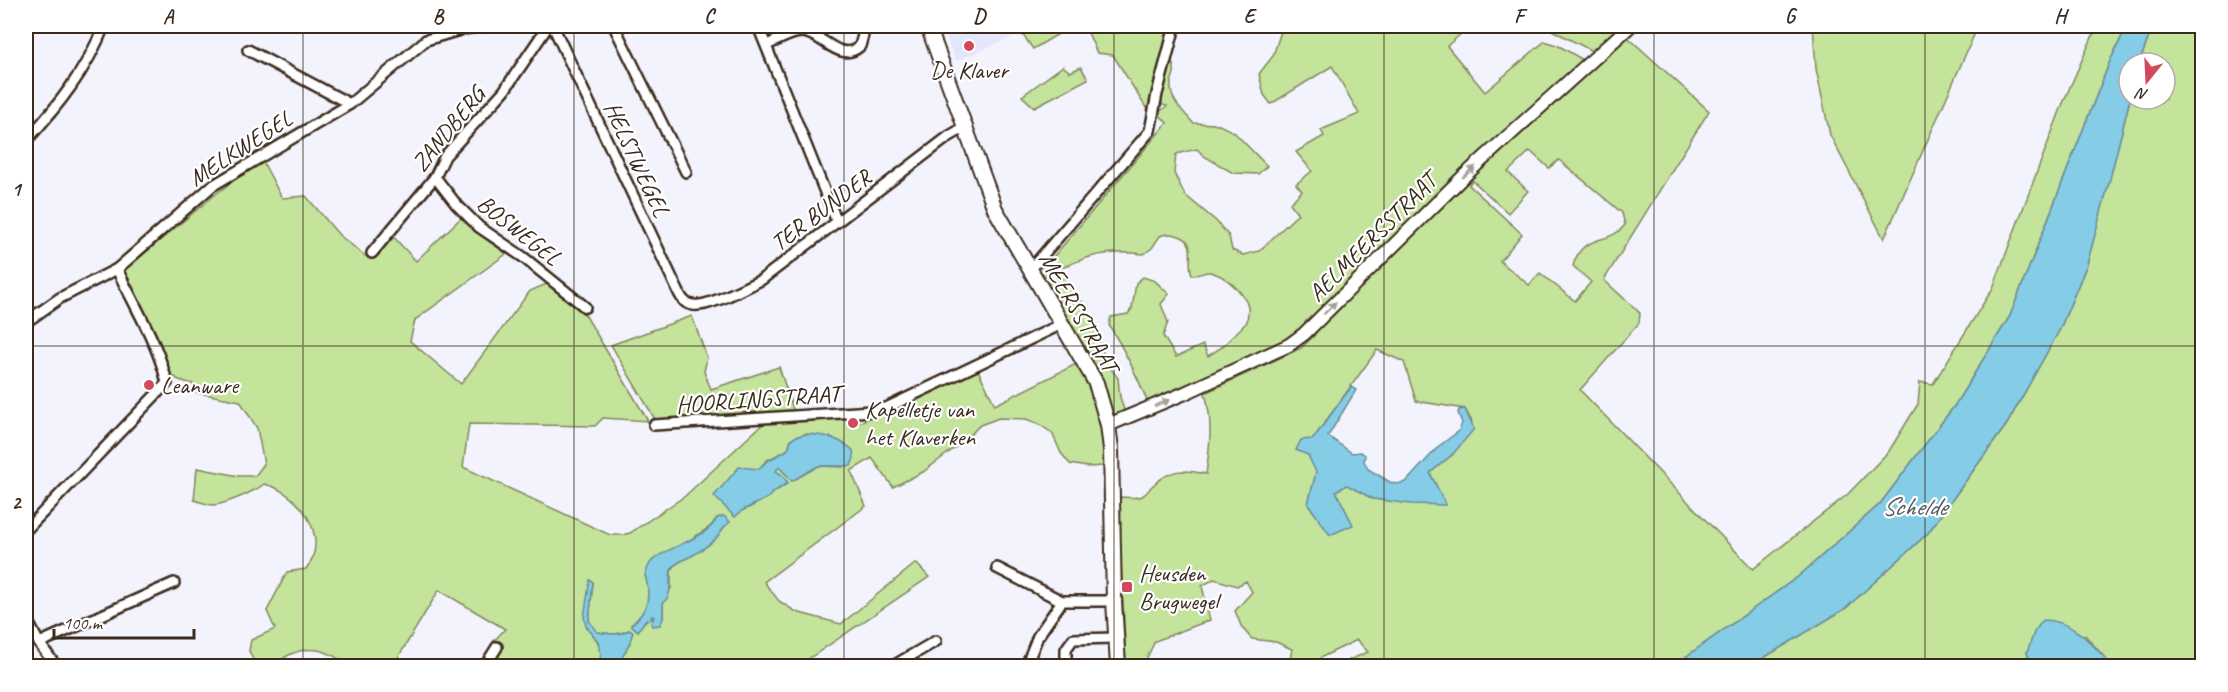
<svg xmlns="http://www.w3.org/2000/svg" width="2228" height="692" viewBox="0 0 2228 692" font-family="Caveat,sans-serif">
  <rect width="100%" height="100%" fill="#f3f3fd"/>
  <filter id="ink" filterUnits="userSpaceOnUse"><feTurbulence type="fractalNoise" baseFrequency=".0167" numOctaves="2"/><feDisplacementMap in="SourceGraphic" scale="12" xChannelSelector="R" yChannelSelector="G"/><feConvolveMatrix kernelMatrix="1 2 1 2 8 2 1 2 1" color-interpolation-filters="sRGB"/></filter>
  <g filter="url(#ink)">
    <polygon fill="#e5e5fb" points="942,26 1037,26 956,61"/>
    <g fill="#c4e39b" stroke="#80865c" stroke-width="1.5" fill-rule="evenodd">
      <polygon points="1037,26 1072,26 1033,49 1021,32"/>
      <path d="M1085 26H1172L1165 68 1170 63 1173 64C1176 72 1173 75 1171 83 1169 100 1183 111 1193 123L1217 124 1234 132 1267 166 1258 174 1233 173 1204 156 1197 149 1176 154 1174 173 1185 195 1216 221 1229 236 1232 250 1243 255 1259 251 1298 214 1290 203 1302 191 1296 184 1312 171 1296 152 1324 136 1321 130 1359 114 1332 66 1271 104 1264 95 1259 74 1273 56 1282 28 1279 26H1470L1447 46 1485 92 1545 41 1559 46 1585 61 1594 52 1544 26H1624L1620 30 1709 111 1604 280 1640 313 1639 323 1580 390 1753 569 1848 494 1889 451 1918 404 1920 382 1933 384 1993 288 2063 103 2097 26H2127L2110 61 2010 316 1955 405 1880 504 1799 576 1673 666H1354L1349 660 1368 652 1357 640 1322 657 1311 666H1292L1289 665 1292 649 1276 642 1252 639 1242 628 1235 611 1252 592 1246 581 1237 586 1214 579 1202 586 1210 620 1155 641 1143 666H1126L1118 497C1126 497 1135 499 1142 496 1148 493 1149 489 1152 486 1171 468 1183 469 1206 474 1210 446 1213 421 1205 393L1301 348 1315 335 1307 325 1274 349 1185 385 1148 403C1137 375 1125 351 1109 325L1111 317 1128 314 1132 308 1136 283 1143 277 1155 281 1169 294 1161 304 1168 322 1163 336 1176 357 1203 345 1208 356 1222 347 1247 322C1247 317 1249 311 1248 307 1245 293 1225 275 1210 272 1204 271 1200 276 1192 275 1186 260 1198 242 1179 236 1172 233 1167 233 1160 236L1152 248 1144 254C1101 249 1081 258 1043 277V269L1167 123 1158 113 1167 106 1163 105 1153 95 1148 111 1113 55 1097 53ZM1530 151 1549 168 1559 160 1622 213 1625 225C1609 246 1582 232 1573 266L1591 282 1575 301 1540 273 1529 285 1500 261 1522 234 1469 185 1472 180 1508 213 1528 191 1508 172ZM1377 350 1404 362 1416 401 1465 409 1472 422 1453 454 1430 473 1445 504 1373 499 1347 484 1308 504 1317 472 1308 455 1313 439Z"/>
      <polygon points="1813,26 1978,26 1884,239 1830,135 1816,69"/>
      <polygon points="2153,26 2202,26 2202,666 2112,666 2085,635 2027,652 2033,666 1750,666 1845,609 1903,556 1928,533 2007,424 2060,329 2087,264 2130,99 2165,99 2165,63 2139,63"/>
      <polygon points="1063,66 1070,72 1081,67 1088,79 1034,107 1022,96"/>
      <path d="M262 160 282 198 306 196 339 235 368 258 386 229 416 261 463 216 509 252 415 320 410 341 461 384 530 291 551 282 570 297 586 316 648 421 603 418 595 426 469 424 463 467 610 535H622L630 533 685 496 765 422 854 418 848 424 852 427 870 417 910 402 977 368 995 405 1078 363 1096 405 1101 427 1105 466 1087 467 1070 464 1061 453 1052 433 1037 423 1026 419 999 418 980 425 964 441 923 472 893 487 872 458 851 471 866 506 764 582 779 601 796 612 841 624 916 563 929 577 798 666H613C622 660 623 651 630 643L629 630C618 636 609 634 597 632L589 621 593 582 590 581 586 626C597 638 605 650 599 666H486L482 662 493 642 505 629 439 590 393 666H348C332 652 312 644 291 654 276 661 275 669 256 666L249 651 251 640 275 629 267 611 287 572 306 569C331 538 300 492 264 484 256 491 226 504 214 505 208 505 200 502 194 500L197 468 239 476H255L264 464 257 428 240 401 193 392V384L179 380 171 375 122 272 217 193ZM805 434 842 467 818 466 792 481 779 466 775 471 782 475 788 483C772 493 760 504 743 510 748 499 756 470 765 462 772 456 783 454 789 448L790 441 795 437ZM717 518 708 544 676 564 671 571V588L663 603V618C649 617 645 618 638 631L631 625 641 616 648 601 650 586 679 547 710 527Z"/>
      <polygon points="1065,278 1091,314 1106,362 1118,378 1120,397 1125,413 1114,418 1099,377 1046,284 1057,279"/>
      <polygon points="692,316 707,358 704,372 711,389 779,367 794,412 656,421 611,345"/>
    </g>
    <g fill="#85cce6" stroke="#678b96" stroke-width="1.5">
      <polygon points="2127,26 2153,26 2139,63 2129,63 2130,99 2109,183 2087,264 2060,329 2007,424 1928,533 1845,609 1750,666 1673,666 1799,576 1880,504 1955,405 2010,316 2110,61"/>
      <polygon points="1351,387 1356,390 1328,436 1352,453 1361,452 1365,455 1364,461 1368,469 1390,482 1396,484 1406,482 1439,446 1459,431 1462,423 1458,413 1459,410 1465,409 1474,429 1453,454 1430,473 1446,505 1411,504 1373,499 1347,485 1336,491 1353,525 1330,535 1308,504 1316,472 1308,455 1296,450 1301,440 1313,439"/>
      <path d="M805 434C824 435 837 437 853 450L854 458 851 466H818L792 481 779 467 776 471 782 475 788 483 772 493 768 498 743 510 735 517 714 496 739 467 759 469C767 457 780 457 789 448L790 441 795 437Z"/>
      <path d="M724 516 730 522C723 527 722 530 718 536 713 543 701 550 695 554 687 559 674 562 671 571 668 583 674 593 663 603V618L660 625 652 626 651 623 654 617 652 616 650 620 646 619 638 631 631 625C649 610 651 596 645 575 647 571 648 565 651 562 664 547 707 540 717 518Z"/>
      <path d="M590 580 593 582 589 621 597 632C609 634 618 636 629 630L633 632C630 644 623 660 613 666H599L601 653 599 649V643L586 626 584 617Z"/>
      <path d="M2043 620C2074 620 2093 645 2112 666H2033L2027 653 2034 632Z"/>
    </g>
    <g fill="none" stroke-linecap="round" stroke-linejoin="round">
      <g stroke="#3b2a1e" stroke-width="14">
        <g id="minor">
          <path d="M553 26 679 293C682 299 685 304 693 305 708 308 746 287 761 280L948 137 965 127"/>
          <polyline points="614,26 686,172"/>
          <polyline points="758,26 837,222"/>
          <path d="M767 45C777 41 792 31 803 32 823 34 840 64 860 46L863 35 861 26"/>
          <polyline points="248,50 350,104"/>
          <path d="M26 141C58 106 86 71 104 26"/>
          <polyline points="435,177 456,204 479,227 523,257 585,307"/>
          <polyline points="372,253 435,177 445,156 504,91 548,26"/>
          <polyline points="1029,271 1150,131 1157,94 1175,26"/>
          <polyline points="26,322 60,298 117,269 212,186 350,104 426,40 463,29 485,26"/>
          <polyline points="654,425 872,411 886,408 1062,324"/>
          <path d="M26 530 167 383C158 343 134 305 117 269"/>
          <polyline points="997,568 1062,601 1038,636 1026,666"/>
          <polyline points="1062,601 1114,601"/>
          <polyline points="26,618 39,643 56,666"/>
          <polyline points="39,643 174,583"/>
          <polyline points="485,666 497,647"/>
          <polyline points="893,666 936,641"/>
          <polyline points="1066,666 1066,649 1073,639 1115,638"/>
        </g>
      </g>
      <g stroke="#3b2a1e" stroke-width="16">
        <polyline id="tertiary" points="1108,425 1185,393 1289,345 1304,334 1463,177 1630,26"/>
      </g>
      <g stroke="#3b2a1e" stroke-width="18">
        <polyline id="secondary" points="928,26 995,209 1096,383 1108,425 1111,449 1114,601 1118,666"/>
      </g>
      <use href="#minor" stroke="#fff" stroke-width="9"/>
      <use href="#tertiary" stroke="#fff" stroke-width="12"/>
      <use href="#secondary" stroke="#fff" stroke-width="14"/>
    </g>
    <defs><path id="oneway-solid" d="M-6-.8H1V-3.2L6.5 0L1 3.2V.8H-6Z" transform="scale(1.5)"/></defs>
    <g fill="#a79f9a">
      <use href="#oneway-solid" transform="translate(1469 172) rotate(-41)"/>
      <use href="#oneway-solid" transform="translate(1330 308) rotate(-45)"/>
      <use href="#oneway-solid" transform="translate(1162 403) rotate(-23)"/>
    </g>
  </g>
  <path fill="none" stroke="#3b2a1e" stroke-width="1.5" stroke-opacity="0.55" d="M303 26V666M574 26V666M844 26V666M1114 26V666M1384 26V666M1654 26V666M1925 26V666M26 346H2202"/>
  <g fill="#d1495b" stroke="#fff" stroke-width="2">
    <circle cx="969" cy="46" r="6"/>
    <circle cx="149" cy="385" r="6"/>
    <circle cx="853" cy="423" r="6"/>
    <rect x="1121" y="581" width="12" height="12" rx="3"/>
  </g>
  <g text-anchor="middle" stroke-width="4.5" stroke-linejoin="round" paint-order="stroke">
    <g font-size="24" fill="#3b2a1e" stroke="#fff" text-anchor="start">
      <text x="969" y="78" text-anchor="middle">De Klaver</text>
      <text x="161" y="393">Leanware</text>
      <text x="865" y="417">Kapelletje van<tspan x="865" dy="28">het Klaverken</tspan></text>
      <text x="1139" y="581">Heusden<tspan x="1139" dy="28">Brugwegel</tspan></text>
    </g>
    <g font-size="24" fill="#3b2a1e" stroke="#fff">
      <text transform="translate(448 129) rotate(-51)" y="8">ZANDBERG</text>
      <text transform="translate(240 148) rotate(-33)" y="8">MELKWEGEL</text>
      <text transform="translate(637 159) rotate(65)" y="8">HELSTWEGEL</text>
      <text transform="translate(821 210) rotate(-37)" y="8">TER BUNDER</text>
      <text transform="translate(519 230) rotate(38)" y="8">BOSWEGEL</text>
      <text transform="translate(1372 237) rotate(-45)" y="8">AELMEERSSTRAAT</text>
      <text transform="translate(1079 312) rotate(60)" y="8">MEERSSTRAAT</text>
      <text transform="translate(758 399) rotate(-4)" y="8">HOORLINGSTRAAT</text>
    </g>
    <g font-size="26" font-style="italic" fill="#515b5a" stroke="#fff">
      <text x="1914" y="515">Schelde</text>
    </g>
  </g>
  <rect width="2228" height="692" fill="none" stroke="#fff" stroke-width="66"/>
  <g transform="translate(2147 81) rotate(198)"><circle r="28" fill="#ffffff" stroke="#b1aaa5" stroke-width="1.5"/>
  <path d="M0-4.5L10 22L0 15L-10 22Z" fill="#d1495b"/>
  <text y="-9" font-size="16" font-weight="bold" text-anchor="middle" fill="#3b2a1e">N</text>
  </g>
  <path d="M54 629v9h140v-9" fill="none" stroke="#3b2a1e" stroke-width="3"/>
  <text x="63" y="629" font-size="18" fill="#3b2a1e" stroke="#ffffff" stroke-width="4.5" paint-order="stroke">100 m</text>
  <rect x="33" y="33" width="2162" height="626" fill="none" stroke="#3b2a1e" stroke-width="2"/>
  <g font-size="20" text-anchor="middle" font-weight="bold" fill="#3b2a1e">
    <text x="168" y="23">A</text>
    <text x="438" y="23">B</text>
    <text x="709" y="23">C</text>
    <text x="979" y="23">D</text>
    <text x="1249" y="23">E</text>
    <text x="1519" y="23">F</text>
    <text x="1790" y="23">G</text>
    <text x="2060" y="23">H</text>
    <text x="16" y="196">1</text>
    <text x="16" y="509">2</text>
  </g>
</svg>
